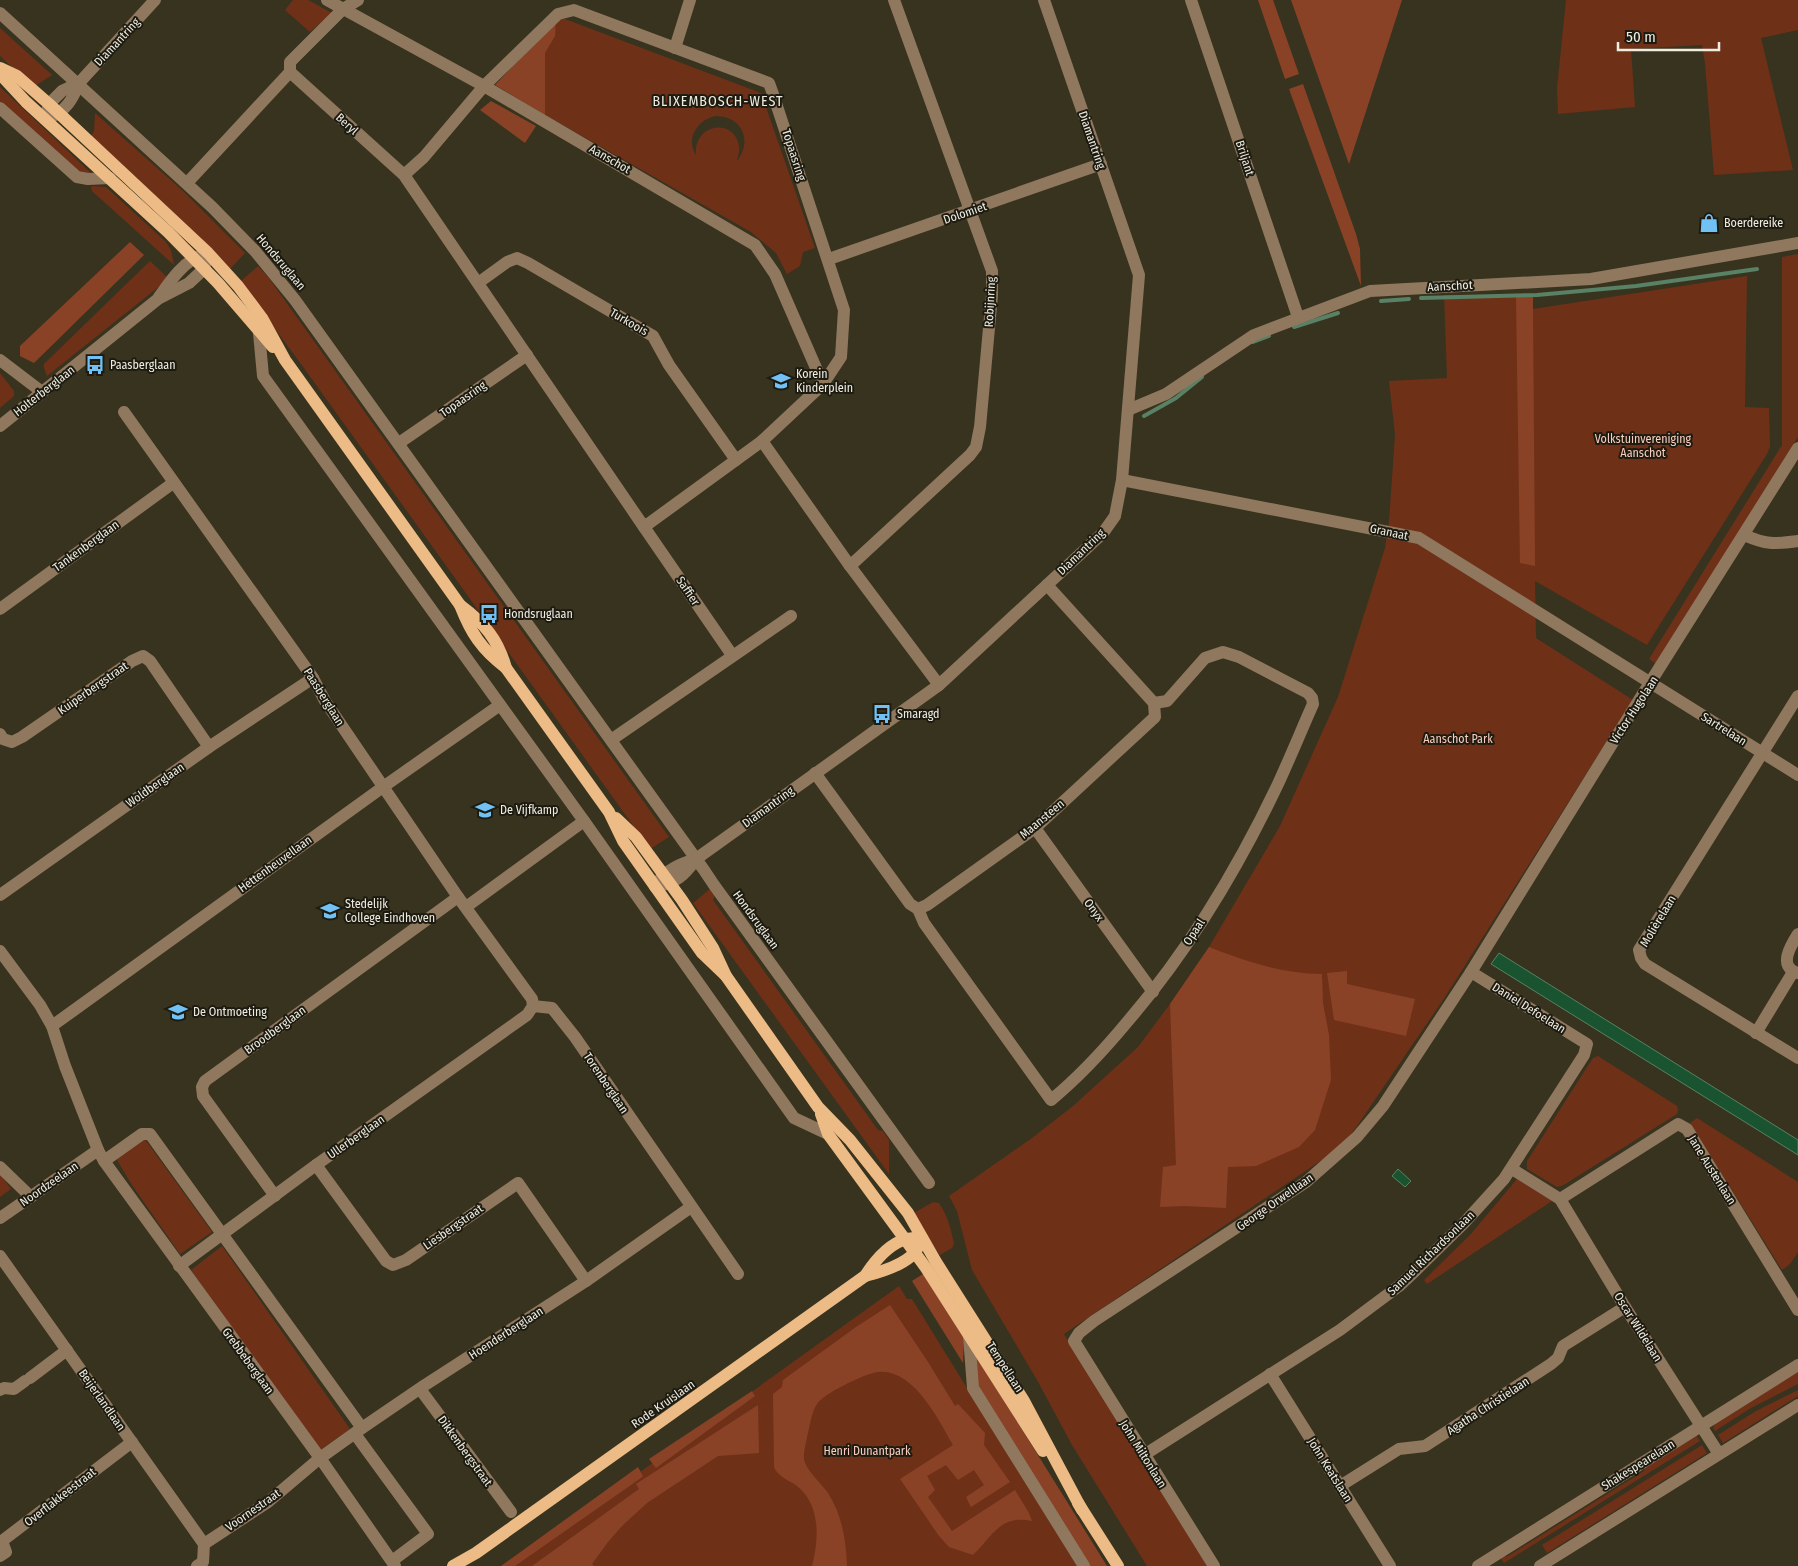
<svg xmlns="http://www.w3.org/2000/svg" width="1798" height="1566" viewBox="0 0 1798 1566" font-family="'Fira Sans Condensed',sans-serif">
  <rect width="100%" height="100%" fill="#38331e"/>
  <g fill="#6f3018" fill-rule="evenodd">
    <polygon points="293,0 308,0 332,13 310,32 285,10"/>
    <polygon points="1566,0 1798,0 1798,30 1761,38 1793,170 1714,175 1705,63 1702,45 1631,49 1635,107 1558,114 1557,88"/>
    <path d="M557 16 761 93 815 248 803 252 800 266 787 274 776 253 751 232 545 115 527 69C548 50 554 45 557 16ZM715 116C742 116 753 140 737 161 738 156 740 151 739 146 734 117 693 124 696 155 685 138 698 120 715 116Z"/>
    <polygon points="0,28 52,75 35,86 33,86 0,56"/>
    <polygon points="0,87 92,174 74,170 0,102"/>
    <polygon points="95,113 183,191 245,253 229,270 90,138 94,131"/>
    <polygon points="93,186 106,187 166,242 171,250 174,265 92,191 91,187"/>
    <polygon points="1798,254 1798,437 1656,664 1649,659 1782,445 1782,257"/>
    <polygon points="150,261 168,278 166,281 47,376 44,368 44,364"/>
    <polygon points="258,266 268,277 669,837 650,849 301,364 240,282"/>
    <polygon points="1747,276 1745,407 1769,408 1770,447 1767,454 1647,645 1535,581 1536,638 1633,700 1445,997 1344,1145 1064,1334 1209,1566 1147,1566 1072,1445 1037,1380 972,1270 957,1211 949,1196 1032,1138 1073,1106 1138,1047 1170,1004 1209,947 1280,826 1338,697 1385,548 1389,521 1395,435 1389,381 1447,378 1444,295 1533,295 1533,309"/>
    <polygon points="0,373 14,391 14,396 0,408"/>
    <polygon points="710,889 715,895 713,900 878,1130 883,1131 889,1140 889,1174 693,903"/>
    <polygon points="1598,1056 1677,1106 1678,1110 1677,1114 1562,1186 1557,1187 1527,1169 1527,1161 1593,1058"/>
    <polygon points="1697,1118 1798,1182 1798,1252 1790,1264 1782,1270 1690,1123"/>
    <polygon points="144,1138 212,1232 180,1254 132,1185 117,1160 119,1156"/>
    <polygon points="0,1174 11,1189 0,1197"/>
    <polygon points="1517,1179 1552,1201 1427,1284 1424,1280 1470,1235"/>
    <path d="M933 1202 939 1203C948 1216 951 1230 954 1244L952 1248 940 1255 912 1214Z"/>
    <polygon points="222,1246 350,1429 320,1450 286,1405 191,1270"/>
    <polygon points="899,1286 907,1299 912,1299 1077,1566 509,1566"/>
    <polygon points="1798,1370 1798,1384 1751,1408 1715,1431 1713,1428 1716,1422"/>
    <polygon points="1798,1390 1798,1396 1723,1443 1718,1435 1756,1411"/>
    <polygon points="1696,1435 1700,1441 1504,1563 1500,1557 1508,1556 1644,1471 1646,1465"/>
    <polygon points="1702,1445 1707,1453 1547,1553 1542,1545"/>
  </g>
  <g fill="#8a4227">
    <polygon points="1258,0 1273,0 1299,74 1285,79"/>
    <polygon points="1291,0 1402,0 1349,164"/>
    <polygon points="556,20 555,36 545,53 545,115 495,85"/>
    <polygon points="1303,84 1356,234 1360,249 1361,286 1289,89"/>
    <polygon points="491,101 536,126 525,143 480,110"/>
    <polygon points="130,242 144,255 34,363 20,356 20,346"/>
    <polygon points="1533,295 1533,310 1535,566 1520,563 1516,296"/>
    <path d="M1209 947C1248 962 1280 973 1322 974L1323 1003 1329 1035 1331 1080 1315 1130 1299 1147 1256 1166 1228 1167 1226 1208 1184 1206 1160 1207 1163 1167 1176 1165 1170 1004Z"/>
    <polygon points="1347,971 1347,984 1415,999 1406,1036 1334,1020 1327,973"/>
    <polygon points="923,1274 964,1337 963,1363 912,1281"/>
    <path d="M890 1305 928 1362 955 1406 958 1404 985 1433 984 1445 1010 1482 971 1507 966 1497 984 1485 974 1470 958 1480 946 1465 927 1476 935 1490 928 1497 952 1531 1015 1490 1029 1513 1032 1521C1000 1514 993 1536 973 1555L949 1547 939 1536 900 1479 953 1445C938 1419 911 1363 873 1373 861 1376 823 1394 817 1404 811 1413 810 1426 807 1437 806 1444 802 1455 805 1463 810 1474 821 1483 828 1493 842 1515 846 1540 847 1566H812C819 1540 821 1505 797 1486 789 1480 778 1477 774 1467L773 1394 782 1387 783 1380 856 1327Z"/>
    <polygon points="975,1354 1107,1566 1089,1566 977,1389"/>
    <polygon points="752,1391 755,1396 656,1468 649,1459"/>
    <polygon points="758,1405 759,1453 718,1456 647,1503 622,1526 608,1542 592,1564 594,1566 532,1566 639,1489 636,1484"/>
    <polygon points="638,1467 643,1476 641,1478 515,1566 501,1566"/>
  </g>
  <g fill="#195330" stroke="#598165">
    <polygon points="1499,953 1798,1140 1798,1155 1491,964"/>
    <polygon points="1398,1169 1411,1181 1405,1187 1392,1176"/>
  </g>
  <g fill="none" stroke-linecap="round" stroke-linejoin="round">
    <g stroke="#598165" stroke-width="4">
      <polyline points="1421,298 1537,295 1636,286 1757,269"/>
      <polyline points="1381,301 1409,299"/>
      <polyline points="1294,327 1338,313"/>
      <polyline points="1253,342 1269,336"/>
      <polyline points="1144,416 1176,398 1202,377"/>
    </g>
    <g stroke="#90785e" stroke-width="12">
      <polyline points="327,0 484,86 755,245 775,274 823,384"/>
      <polyline points="1191,0 1298,317"/>
      <polyline points="0,13 212,207 255,251 295,300 704,870 714,885 929,1183"/>
      <polyline points="675,48 690,0"/>
      <polyline points="290,72 404,175 644,527 762,441 823,384 841,357 844,310 773,94 769,83 574,10 558,14 484,86 424,157 404,175"/>
      <polyline points="0,108 77,177 88,179 110,178"/>
      <path d="M49 118C66 111 73 99 79 83"/>
      <polyline points="45,119 49,104 62,91 79,83 155,0"/>
      <polyline points="187,183 290,72 290,62 343,9 358,0"/>
      <polyline points="829,259 1101,164"/>
      <polyline points="478,283 507,262 517,258 528,263 653,336 669,365 736,460"/>
      <path d="M159 297C171 280 183 262 203 254"/>
      <polyline points="259,333 263,376 584,821 794,1118 828,1134"/>
      <polyline points="0,360 42,392"/>
      <polyline points="1128,410 1166,394 1254,335 1370,291 1591,279 1798,243"/>
      <polyline points="124,412 313,678 325,701 458,897 532,999 533,1006 552,1008 575,1037 738,1274"/>
      <polyline points="0,426 158,299 189,283 204,269 206,260"/>
      <polyline points="762,441 850,566 939,685"/>
      <polyline points="399,443 527,355"/>
      <polyline points="1122,480 1419,538 1798,775"/>
      <polyline points="644,527 732,655"/>
      <path d="M1744 535C1767 545 1773 544 1798 541"/>
      <polyline points="850,566 970,455 976,447 980,427 992,295 992,271 894,0"/>
      <polyline points="0,609 173,483"/>
      <polyline points="1798,696 1639,950 1641,958 1645,964 1798,1058"/>
      <polyline points="0,734 3,739 12,742 22,737 132,661 143,656 150,661 209,747"/>
      <polyline points="611,740 791,616"/>
      <polyline points="815,773 910,904 918,909 927,905 1035,828 1155,717 1154,703 1047,585"/>
      <polyline points="1035,828 1153,992"/>
      <path d="M657 883C667 869 680 864 696 859"/>
      <path d="M655 887C676 883 684 876 696 859L939 685 1103 533 1115 516 1122 480 1139 275 1044 0"/>
      <polyline points="0,895 209,747 313,678"/>
      <polyline points="466,907 584,821"/>
      <path d="M918 909 924 923 1051 1100C1079 1077 1104 1050 1128 1021 1188 951 1238 868 1278 784 1290 758 1301 731 1313 704L1312 698 1308 693 1239 657 1223 652 1205 658 1167 701 1154 703"/>
      <path d="M1798 934C1791 945 1777 967 1798 973"/>
      <polyline points="0,951 40,1005 52,1026 65,1066 98,1150 104,1161 320,1458 395,1566"/>
      <polyline points="52,1026 383,787 500,705"/>
      <polyline points="1756,1033 1793,972"/>
      <polyline points="104,1161 142,1134 150,1134 362,1428"/>
      <polyline points="316,1165 386,1261 393,1265 406,1260 518,1183 586,1281"/>
      <polyline points="0,1167 31,1197"/>
      <polyline points="1512,1169 1560,1199 1625,1307 1719,1454"/>
      <polyline points="275,1196 203,1096 202,1087 205,1081 458,897"/>
      <polyline points="1560,1199 1678,1124 1687,1129 1798,1310"/>
      <polyline points="0,1218 98,1150"/>
      <polyline points="0,1256 204,1544"/>
      <polyline points="179,1266 316,1165 527,1015 533,1006"/>
      <polyline points="969,1336 973,1388 1084,1566"/>
      <polyline points="1270,1374 1390,1566"/>
      <polyline points="30,1378 67,1350"/>
      <polyline points="420,1389 511,1512"/>
      <polyline points="0,1390 4,1388 14,1389 25,1381"/>
      <polyline points="355,1434 428,1534 392,1561"/>
      <polyline points="1144,1455 1340,1330 1399,1286 1415,1271 1464,1223 1504,1179 1584,1055 1587,1044 1471,972"/>
      <polyline points="1340,1486 1399,1449 1425,1446 1551,1364 1558,1358 1563,1346 1625,1307"/>
      <polyline points="0,1556 6,1552 2,1541 132,1442"/>
      <polyline points="197,1566 203,1562 204,1544 268,1502 320,1458 362,1428 425,1385 586,1281 691,1207"/>
      <polyline points="1214,1566 1074,1341 1079,1333 1094,1321 1306,1182 1357,1137 1383,1106 1471,972 1641,697 1798,448"/>
      <polyline points="1478,1566 1798,1365"/>
      <polyline points="1540,1566 1798,1405"/>
    </g>
    <g stroke="#edbc86" stroke-width="12">
      <path d="M0 68 17 76 49 104 208 253 238 286 262 318 285 360 460 605C471 633 481 649 506 668L609 812 623 841 702 953 726 976"/>
      <polyline points="0,74 26,102 168,232 218,283 273,347"/>
      <path d="M460 605C484 623 498 639 506 668"/>
      <polyline points="616,818 636,837 682,900 713,948 726,976 818,1107 850,1140 908,1213 936,1262 1024,1401 1082,1510"/>
      <polyline points="821,1114 828,1134 926,1268 1043,1451"/>
      <path d="M865 1276C881 1272 911 1263 918 1247"/>
      <polyline points="1078,1503 1118,1566"/>
      <path d="M453 1566 476 1553 865 1276C874 1262 889 1244 906 1239 911 1238 917 1238 922 1238"/>
    </g>
  </g>
  <defs>
    <g id="shop-bare" transform="scale(1.5)"><path d="M-5-2.5h2.3a2.7 3.5 0 0 1 5.4 0H5L5.5 6h-11ZM-1.5-2.5h3a1.5 2.3 0 0 0-3 0Z" fill="#71c1f5" stroke="#1d1b11" stroke-width="2.5" paint-order="stroke"/></g>
    <g id="bus-bare" transform="scale(1.5)"><path d="M-5-6H5V4H4V6H2V4H-2V6H-4V4H-5ZM-3.5-4V0h7V-4ZM-3.5 1.2v1.5H-2V1.2ZM2 1.2v1.5H3.5V1.2Z" fill="#71c1f5" stroke="#1d1b11" stroke-width="2.5" paint-order="stroke"/></g>
    <g id="school-bare" transform="scale(1.5)"><path d="M0-5L7-2L0 1L-7-2ZM-4 1L0 2.5L4 1V4Q0 6-4 4Z" fill="#71c1f5" stroke="#1d1b11" stroke-width="2.5" paint-order="stroke"/></g>
  </defs>
  <g fill-rule="evenodd">
    <use href="#shop-bare" x="1709" y="223"/>
    <use href="#bus-bare" x="95" y="365"/>
    <use href="#school-bare" x="781" y="381"/>
    <use href="#bus-bare" x="489" y="614"/>
    <use href="#bus-bare" x="882" y="714"/>
    <use href="#school-bare" x="485" y="810"/>
    <use href="#school-bare" x="330" y="911"/>
    <use href="#school-bare" x="178" y="1012"/>
  </g>
  <g text-anchor="middle" stroke-width="4" stroke-linejoin="round" paint-order="stroke">
    <g font-size="12" fill="#efede0" stroke="#1d1b11">
      <text transform="translate(117 42) rotate(-47)" y="4">Diamantring</text>
      <text transform="translate(347 124) rotate(42)" y="4">Beryl</text>
      <text transform="translate(1092 140) rotate(71)" y="4">Diamantring</text>
      <text transform="translate(794 155) rotate(72)" y="4">Topaasring</text>
      <text transform="translate(1245 158) rotate(72)" y="4">Briljant</text>
      <text transform="translate(610 159) rotate(30)" y="4">Aanschot</text>
      <text transform="translate(965 213) rotate(-19)" y="4">Dolomiet</text>
      <text transform="translate(281 262) rotate(50)" y="4">Hondsruglaan</text>
      <text transform="translate(1450 286) rotate(-3)" y="4">Aanschot</text>
      <text transform="translate(990 302) rotate(-87)" y="4">Robijnring</text>
      <text transform="translate(629 322) rotate(30)" y="4">Turkoois</text>
      <text transform="translate(44 391) rotate(-38)" y="4">Holterberglaan</text>
      <text transform="translate(463 399) rotate(-35)" y="4">Topaasring</text>
      <text transform="translate(1389 532) rotate(12)" y="4">Granaat</text>
      <text transform="translate(86 546) rotate(-36)" y="4">Tankenberglaan</text>
      <text transform="translate(1081 552) rotate(-44)" y="4">Diamantring</text>
      <text transform="translate(688 591) rotate(56)" y="4">Saffier</text>
      <text transform="translate(93 688) rotate(-35)" y="4">Kuiperbergstraat</text>
      <text transform="translate(324 697) rotate(58)" y="4">Paasberglaan</text>
      <text transform="translate(1634 710) rotate(-57)" y="4">Victor Hugolaan</text>
      <text transform="translate(1724 729) rotate(32)" y="4">Sartrelaan</text>
      <text transform="translate(155 785) rotate(-35)" y="4">Woldberglaan</text>
      <text transform="translate(768 807) rotate(-36)" y="4">Diamantring</text>
      <text transform="translate(1042 819) rotate(-40)" y="4">Maansteen</text>
      <text transform="translate(275 864) rotate(-36)" y="4">Hettenheuvellaan</text>
      <text transform="translate(1094 910) rotate(54)" y="4">Onyx</text>
      <text transform="translate(756 920) rotate(54)" y="4">Hondsruglaan</text>
      <text transform="translate(1658 921) rotate(-59)" y="4">Molièrelaan</text>
      <text transform="translate(1194 932) rotate(-57)" y="4">Opaal</text>
      <text transform="translate(1529 1008) rotate(32)" y="4">Daniel Defoelaan</text>
      <text transform="translate(275 1030) rotate(-36)" y="4">Broodberglaan</text>
      <text transform="translate(606 1083) rotate(56)" y="4">Torenberglaan</text>
      <text transform="translate(356 1137) rotate(-35)" y="4">Ullerberglaan</text>
      <text transform="translate(1712 1170) rotate(58)" y="4">Jane Austenlaan</text>
      <text transform="translate(49 1184) rotate(-35)" y="4">Noordzeelaan</text>
      <text transform="translate(1275 1202) rotate(-35)" y="4">George Orwelllaan</text>
      <text transform="translate(453 1227) rotate(-35)" y="4">Liesbergstraat</text>
      <text transform="translate(1431 1253) rotate(-44)" y="4">Samuel Richardsonlaan</text>
      <text transform="translate(1638 1327) rotate(58)" y="4">Oscar Wildelaan</text>
      <text transform="translate(506 1333) rotate(-33)" y="4">Hoenderberglaan</text>
      <text transform="translate(248 1361) rotate(54)" y="4">Grebbeberglaan</text>
      <text transform="translate(1005 1367) rotate(57)" y="4">Tempellaan</text>
      <text transform="translate(102 1400) rotate(55)" y="4">Beijerlandlaan</text>
      <text transform="translate(663 1404) rotate(-35)" y="4">Rode Kruislaan</text>
      <text transform="translate(1488 1406) rotate(-33)" y="4">Agatha Christielaan</text>
      <text transform="translate(465 1451) rotate(54)" y="4">Dikkenbergstraat</text>
      <text transform="translate(1143 1454) rotate(58)" y="4">John Miltonlaan</text>
      <text transform="translate(1638 1465) rotate(-32)" y="4">Shakespearelaan</text>
      <text transform="translate(1330 1470) rotate(58)" y="4">John Keatslaan</text>
      <text transform="translate(60 1497) rotate(-38)" y="4">Overflakkeestraat</text>
      <text transform="translate(253 1510) rotate(-35)" y="4">Voornestraat</text>
    </g>
    <g font-size="12" fill="#efede0" stroke="#1d1b11" text-anchor="start">
      <text x="1724" y="227">Boerdereike</text>
      <text x="110" y="369">Paasberglaan</text>
      <text x="796" y="378">Korein<tspan x="796" dy="14">Kinderplein</tspan></text>
      <text x="504" y="618">Hondsruglaan</text>
      <text x="897" y="718">Smaragd</text>
      <text x="500" y="814">De Vijfkamp</text>
      <text x="345" y="908">Stedelijk<tspan x="345" dy="14">College Eindhoven</tspan></text>
      <text x="193" y="1016">De Ontmoeting</text>
    </g>
    <g font-size="12" fill="#facebe" stroke="#1d1b11">
      <text x="1643" y="443">Volkstuinvereniging<tspan x="1643" dy="14">Aanschot</tspan></text>
      <text x="1458" y="743">Aanschot Park</text>
      <text x="867" y="1455">Henri Dunantpark</text>
    </g>
    <g font-size="14" letter-spacing="1" fill="#efede0" stroke="#1d1b11">
      <text x="718" y="106">BLIXEMBOSCH-WEST</text>
    </g>
  </g>
  <path d="M1618 42v8h101v-8" fill="none" stroke="#efede0" stroke-width="2.5"/>
  <text x="1626" y="42" font-size="15" fill="#efede0" stroke="#1d1b11" stroke-width="4" paint-order="stroke">50 m</text>
</svg>
